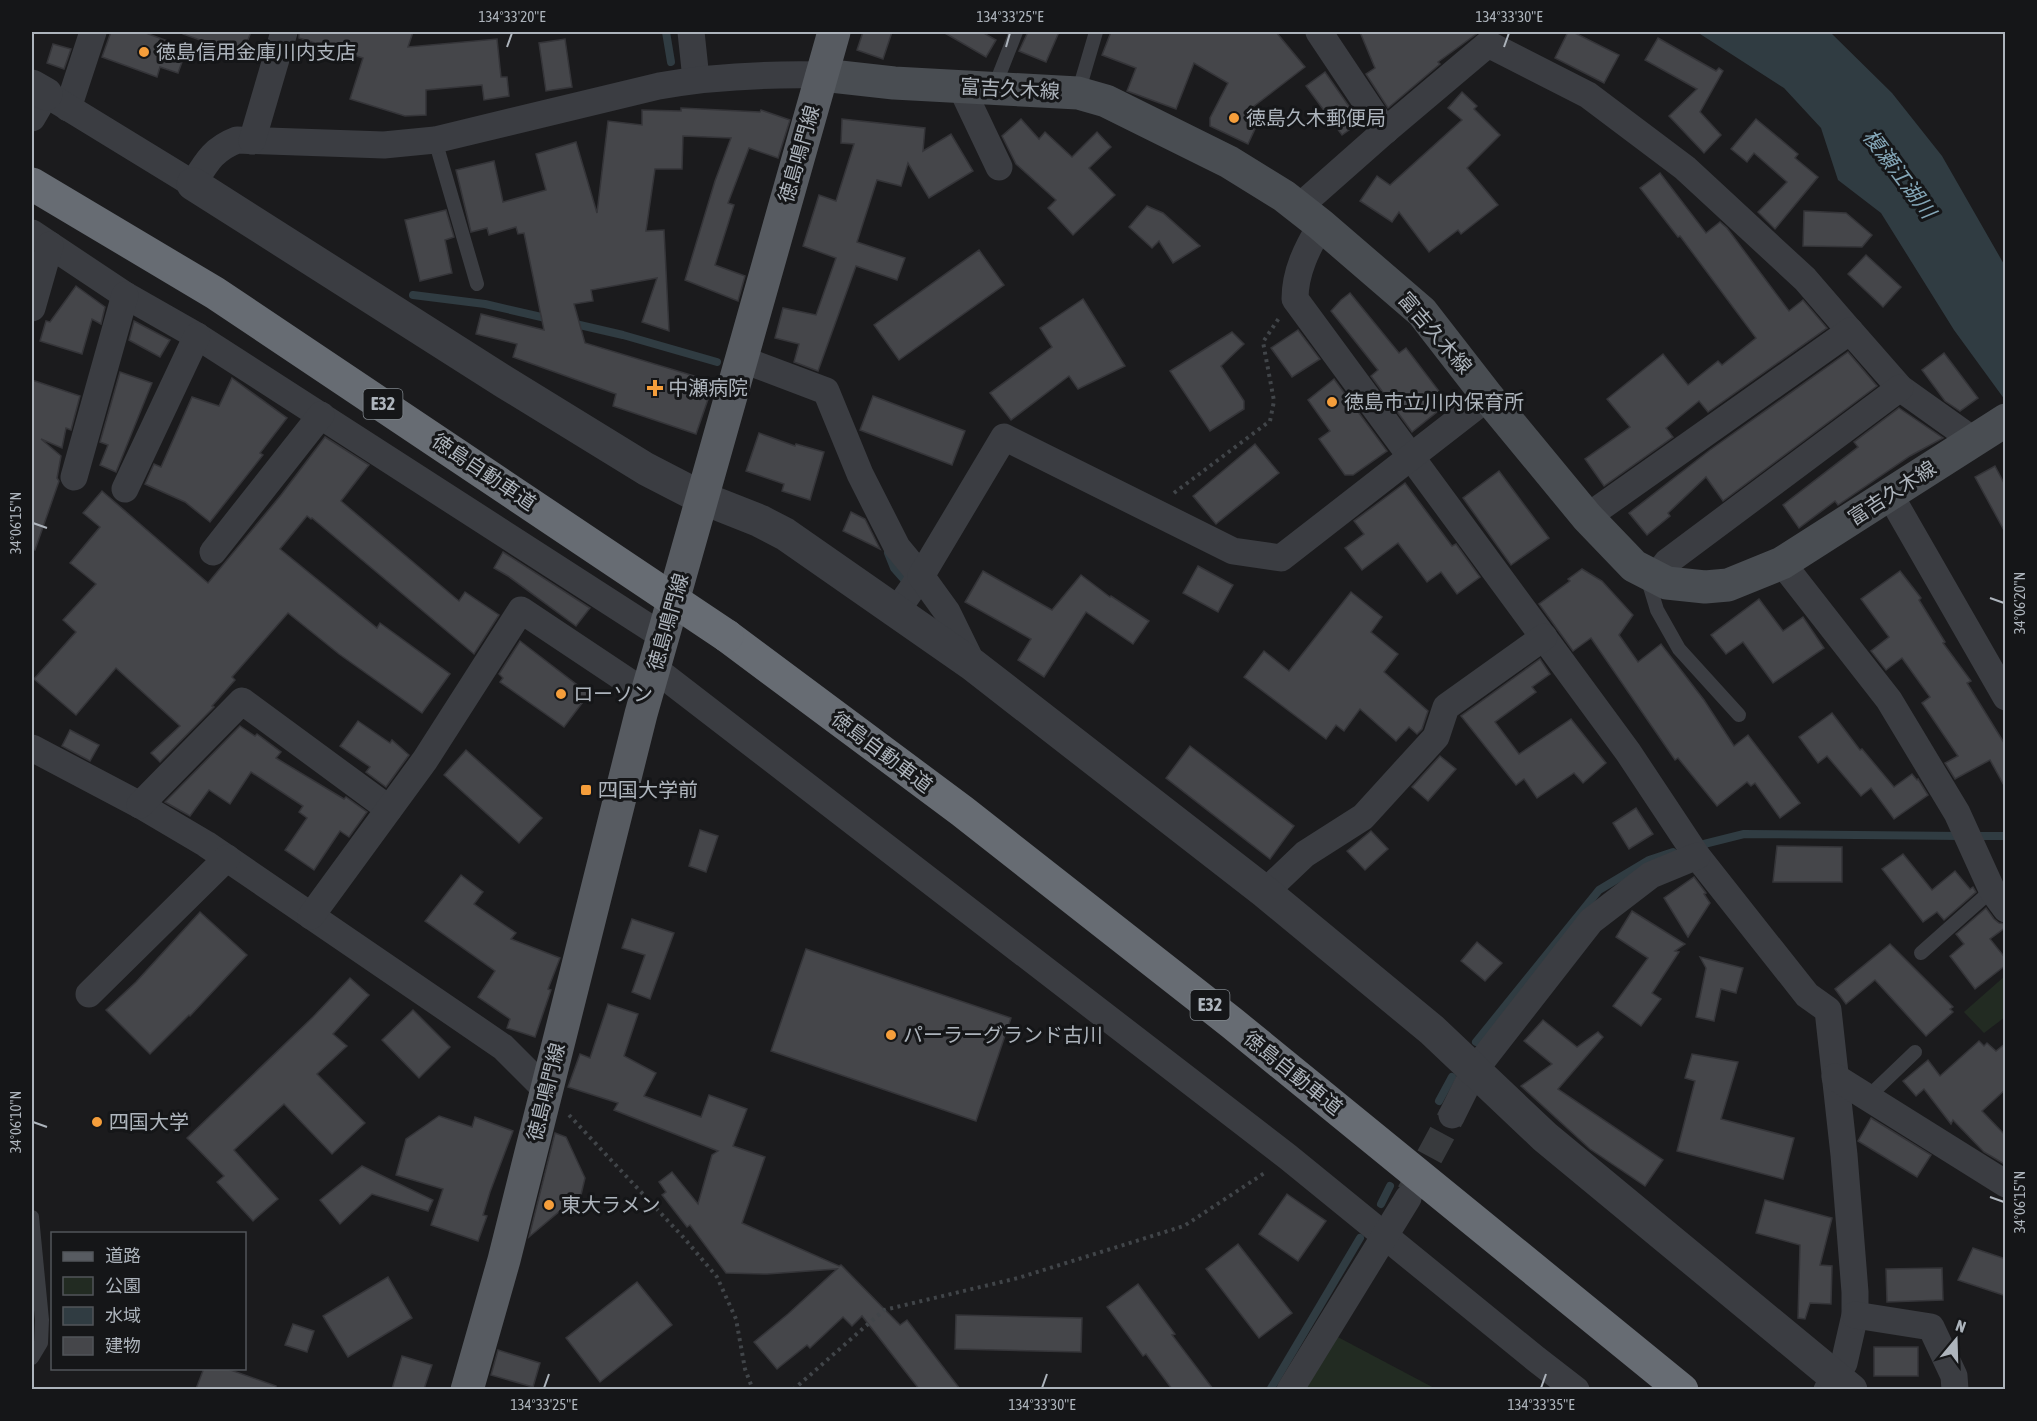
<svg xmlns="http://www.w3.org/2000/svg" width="2037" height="1421" viewBox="0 0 2037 1421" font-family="'Asap Condensed','Noto Sans JP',sans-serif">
  <rect width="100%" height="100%" fill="#1b1b1d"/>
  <g fill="#222b22">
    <polygon points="2005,976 2005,1017 1984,1033 1964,1012"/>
    <polygon points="1334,1335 1436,1389 1300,1390"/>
  </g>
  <polygon fill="#303c42" points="1697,32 1830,32 1892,93 1942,156 2005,266 2005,400 1954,330 1881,213 1838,180 1821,128 1784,88"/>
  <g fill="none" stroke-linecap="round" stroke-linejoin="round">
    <g stroke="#303c42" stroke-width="8">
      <polyline points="666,32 671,62"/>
      <polyline points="413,295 485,304 550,319"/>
      <polyline points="571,323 623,335 717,362"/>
      <polyline points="888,553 894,568 909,585"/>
      <polyline points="1974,836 2006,836"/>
      <polyline points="1696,846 1744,834 1962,836"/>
      <polyline points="1476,1042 1599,890 1649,860 1673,852"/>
      <polyline points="1439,1101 1452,1077"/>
      <polyline points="1381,1204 1390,1186"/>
      <polyline points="1270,1390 1360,1238"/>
    </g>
  </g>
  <g fill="#45464a" stroke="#353539" stroke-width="1.5">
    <polygon points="111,32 143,32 187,48 178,73 160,67 157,77 102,57"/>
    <polygon points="183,32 251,32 242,55 183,34"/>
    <polygon points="299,32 413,32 408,47 497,39 501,77 507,77 509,96 484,100 482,85 426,90 426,115 405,116 350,99 363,58 299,38"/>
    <polygon points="863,32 892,32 883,59 857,50"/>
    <polygon points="943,32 982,32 996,40 986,57"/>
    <polygon points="1028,32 1059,32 1046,62 1019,51"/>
    <polygon points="1111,32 1276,32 1305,67 1249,110 1261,116 1248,144 1210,126 1210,118 1228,83 1194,63 1176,109 1127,91 1136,68 1102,55"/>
    <polygon points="1360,32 1479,32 1438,62 1440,64 1388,108 1366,74 1375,68"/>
    <polygon points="1568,32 1573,32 1619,55 1604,83 1555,58"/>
    <polygon points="1658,38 1716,71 1719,68 1723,71 1700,112 1721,135 1704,153 1669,116 1697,89 1645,60"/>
    <polygon points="565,39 572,87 546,91 539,43"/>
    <polygon points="53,44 71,49 64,69 47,63"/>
    <polygon points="1325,72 1360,122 1342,135 1306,86"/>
    <polygon points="1462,92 1477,106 1474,109 1500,135 1467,168 1498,205 1461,234 1458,230 1429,252 1399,212 1392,222 1360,201 1377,176 1390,185 1462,120 1448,108"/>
    <polygon points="681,108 760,112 761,110 790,120 778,158 749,148 728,203 734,205 715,265 745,276 738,301 685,280 715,181 731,138 683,136 682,169 655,169 646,231 664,230 669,331 642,322 657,278 591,290 593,301 574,304 585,343 714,382 696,434 613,406 616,394 513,357 517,344 476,334 481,314 544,330 524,233 518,234 516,227 489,235 487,228 471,232 456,170 494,161 503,202 546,190 536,154 576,142 597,213 608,121 642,125 642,110 681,111"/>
    <polygon points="842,119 925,128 923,151 951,134 973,171 929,198 908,163 901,186 877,180 857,242 905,258 897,280 856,266 818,371 794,362 799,344 775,338 783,308 816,315 836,258 803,246 819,195 836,201 854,144 841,143"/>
    <polygon points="1021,119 1039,139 1045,132 1072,157 1097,132 1111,147 1089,168 1115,195 1073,235 1048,208 1056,200 1016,164 1002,136"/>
    <polygon points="1756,119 1798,154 1795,158 1818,177 1775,229 1758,212 1787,182 1754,153 1747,162 1731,149"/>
    <polygon points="1660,173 1706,233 1720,222 1727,228 1789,311 1803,300 1827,328 1708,412 1699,401 1666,428 1673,437 1604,486 1585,459 1630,427 1607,399 1663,354 1688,385 1718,361 1722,365 1756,338 1680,236 1678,237 1640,188"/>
    <polygon points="1147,206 1163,213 1200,246 1173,263 1159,241 1152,248 1129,227"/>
    <polygon points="446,210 454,237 445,240 452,273 420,281 405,220"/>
    <polygon points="1804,211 1846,213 1872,235 1862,247 1803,246"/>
    <polygon points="979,250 1004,285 899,360 874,325"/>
    <polygon points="1866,255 1901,287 1883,307 1848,274"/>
    <polygon points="76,286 105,307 101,324 92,319 82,354 40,341 46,321 50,322"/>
    <polygon points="1350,293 1399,353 1406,348 1448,403 1412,432 1371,376 1378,370 1331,311 1341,300"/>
    <polygon points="1083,299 1125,366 1078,389 1069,376 1011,420 990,393 1052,347 1040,328"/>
    <polygon points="134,321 170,340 160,357 129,340"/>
    <polygon points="1298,330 1320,359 1292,377 1271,348"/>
    <polygon points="1232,332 1244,344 1221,366 1244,401 1244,409 1210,431 1170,371"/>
    <polygon points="1848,352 1877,386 1723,501 1706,477 1668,513 1670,516 1647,535 1629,513 1710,450"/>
    <polygon points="1944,353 1978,398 1960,411 1945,401 1922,370"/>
    <polygon points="120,372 152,383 116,472 100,465 108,445 100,442"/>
    <polygon points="232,378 287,418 260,453 263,455 210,522 185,502 145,484 154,464 161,467 192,397 219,406"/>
    <polygon points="1334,379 1387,451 1353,475 1345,475 1319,439 1330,431 1308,400"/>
    <polygon points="32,380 80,396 71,430 66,428 62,448 41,439 61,456 57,478 59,481 35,550 32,550"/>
    <polygon points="873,396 965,431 952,465 860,430"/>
    <polygon points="1899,408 1943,438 1910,456 1838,505 1835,501 1799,528 1783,505 1858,447 1854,442"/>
    <polygon points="759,433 795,446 796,444 824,452 810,500 782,491 784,484 746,471"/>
    <polygon points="325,437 369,465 341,501 459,601 465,592 499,615 474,654 312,518 311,519 307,516 280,549 377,628 380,623 450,674 422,713 339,654 288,613 232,677 235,680 212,706 214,707 160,762 151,753 180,726 116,668 76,715 34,679 76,632 63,620 96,584 70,563 100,527 83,513 102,491 208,583 281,495"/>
    <polygon points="1255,444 1279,473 1216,524 1193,496"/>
    <polygon points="1995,466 2006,487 2006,534 1975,477"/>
    <polygon points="1499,471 1549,538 1511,565 1463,498"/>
    <polygon points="1405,483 1452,546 1456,544 1480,577 1457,594 1441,572 1427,582 1398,543 1362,570 1345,548 1364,534 1354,521"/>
    <polygon points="851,512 865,519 880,549 843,531"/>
    <polygon points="503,552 590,608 576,626 508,576 494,568"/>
    <polygon points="1198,566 1233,585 1218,612 1183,593"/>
    <polygon points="1582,569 1602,581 1633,615 1619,635 1638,662 1661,644 1704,700 1734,746 1748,735 1800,803 1780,818 1755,783 1751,786 1747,782 1717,806 1678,758 1675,760 1591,638 1573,651 1539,604 1570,581 1568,579"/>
    <polygon points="983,571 1052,610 1081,575 1110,597 1111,596 1149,621 1133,644 1086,612 1044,677 1018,660 1031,639 965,602"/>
    <polygon points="1900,571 1921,598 1919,600 1945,642 1943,643 1971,681 1967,683 2006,746 2006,789 1990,760 1955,779 1945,763 1958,756 1922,703 1930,697 1902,658 1886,670 1871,651 1889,637 1861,599"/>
    <polygon points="1351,592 1382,617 1371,632 1398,654 1384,672 1428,711 1422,729 1417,734 1409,727 1396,741 1360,709 1344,731 1336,725 1326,739 1244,677 1264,651 1289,671"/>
    <polygon points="1759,599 1783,631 1803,617 1824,648 1773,683 1743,642 1726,654 1711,635"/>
    <polygon points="520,641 589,694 564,727 500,682 503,678 499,674"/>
    <polygon points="1540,659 1550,674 1532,687 1536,692 1495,722 1519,754 1571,719 1606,763 1583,783 1574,773 1537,798 1524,779 1516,785 1461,716"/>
    <polygon points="1832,713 1860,750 1862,749 1894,787 1912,774 1917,780 1918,779 1928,795 1894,819 1871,788 1861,796 1827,756 1818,763 1799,737"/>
    <polygon points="358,721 390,743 392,740 409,755 386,787 366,772 370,767 340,746"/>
    <polygon points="240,726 255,736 257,734 281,752 276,758 344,799 346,797 367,812 349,837 340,831 314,870 285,850 307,818 299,812 303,806 251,772 230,804 209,790 190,816 165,802"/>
    <polygon points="70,730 99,745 90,761 62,746"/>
    <polygon points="1190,746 1294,826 1270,859 1166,778"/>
    <polygon points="466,750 542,818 519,843 444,775"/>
    <polygon points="1440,756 1456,769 1428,801 1412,787"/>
    <polygon points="1636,808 1653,834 1629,849 1613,823"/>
    <polygon points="700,830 718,836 706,872 689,866"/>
    <polygon points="1371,831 1388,849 1365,870 1347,851"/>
    <polygon points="1777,846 1842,847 1842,882 1773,882"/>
    <polygon points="1903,854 1932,890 1955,871 1970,889 1973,887 1976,892 1944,920 1937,912 1923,922 1882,869"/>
    <polygon points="461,875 483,892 474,904 516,933 511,939 560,958 548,989 551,990 535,1037 507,1028 510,1019 478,997 495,971 425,921"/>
    <polygon points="1694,877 1706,893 1704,894 1710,903 1688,937 1664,898"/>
    <polygon points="1986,908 1994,919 1999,923 2006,924 2006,927 1990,939 2006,959 2006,965 1975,989 1950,956 1964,944 1956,934"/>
    <polygon points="1632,911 1685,944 1675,951 1679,952 1652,993 1661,999 1641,1026 1613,1006 1648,958 1616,937"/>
    <polygon points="200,912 247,955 190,1016 189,1015 150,1054 106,1010 136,982"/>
    <polygon points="632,919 674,933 650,999 632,992 645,955 622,948"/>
    <polygon points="1477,942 1502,963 1485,981 1461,961"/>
    <polygon points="1890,944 1953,1007 1950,1009 1953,1012 1926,1036 1875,980 1846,1004 1835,989"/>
    <polygon points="806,949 1011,1018 976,1121 771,1051"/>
    <polygon points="1700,957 1743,968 1736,993 1721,989 1714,1021 1696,1017 1706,968"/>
    <polygon points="350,978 369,995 333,1034 347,1046 317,1074 365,1123 332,1154 284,1104 234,1150 278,1199 253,1221 217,1182 224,1176 187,1138 313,1017"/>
    <polygon points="608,1004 638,1014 624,1056 656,1073 644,1096 701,1117 709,1095 747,1109 733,1146 765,1157 742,1223 839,1266 841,1265 900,1325 907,1320 960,1389 919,1389 862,1316 852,1326 843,1317 810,1348 807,1345 777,1369 754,1342 788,1314 837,1269 767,1274 726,1273 690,1225 687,1227 662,1195 666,1192 659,1182 672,1172 698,1204 712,1155 718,1151 614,1110 618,1103 568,1087 580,1054 590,1058"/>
    <polygon points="413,1010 450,1047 419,1078 382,1040"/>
    <polygon points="1543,1020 1577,1047 1598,1032 1603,1037 1558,1089 1663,1160 1645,1186 1590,1149 1521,1086 1552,1064 1524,1041"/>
    <polygon points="1979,1041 1984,1046 1987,1043 1996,1051 2006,1043 2006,1089 1982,1111 2006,1136 2006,1165 1984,1152 1953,1120 1951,1124 1924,1089 1916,1096 1903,1081 1928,1060 1940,1076"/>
    <polygon points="1692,1054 1738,1062 1721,1119 1794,1138 1783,1179 1677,1151 1695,1081 1685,1078"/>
    <polygon points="439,1116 472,1127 475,1117 513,1131 490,1192 483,1215 487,1216 478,1241 431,1225 443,1189 396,1175 406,1139"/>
    <polygon points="1871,1118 1931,1155 1917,1177 1858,1141"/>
    <polygon points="555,1133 566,1137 585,1178 580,1199 567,1196 561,1210 529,1237"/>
    <polygon points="362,1166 433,1200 428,1211 372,1194 340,1224 320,1200"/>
    <polygon points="1287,1194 1326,1221 1298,1261 1259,1234"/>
    <polygon points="1765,1200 1832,1218 1820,1265 1832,1266 1831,1304 1810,1303 1805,1319 1798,1318 1800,1245 1756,1233"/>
    <polygon points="1238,1244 1292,1313 1259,1338 1206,1269"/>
    <polygon points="1973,1248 2006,1259 2006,1296 1958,1280"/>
    <polygon points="1942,1268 1943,1300 1887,1302 1886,1269"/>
    <polygon points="388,1277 412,1318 348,1357 323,1316"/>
    <polygon points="637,1282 672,1325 600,1382 566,1338"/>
    <polygon points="1138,1284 1175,1334 1172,1335 1213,1389 1172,1389 1146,1354 1143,1356 1107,1307"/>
    <polygon points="956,1315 1082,1318 1081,1352 955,1349"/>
    <polygon points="293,1324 314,1331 307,1352 285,1345"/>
    <rect x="1874" y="1347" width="44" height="29"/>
    <polygon points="498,1350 540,1363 533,1387 491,1375"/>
    <polygon points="402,1356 432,1365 424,1389 392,1389"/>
    <polygon points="204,1368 225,1368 276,1386 276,1389 196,1389"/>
  </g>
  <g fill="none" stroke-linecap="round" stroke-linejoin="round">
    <polyline stroke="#383a3d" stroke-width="27" stroke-dasharray="27 14" stroke-linecap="butt" points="1410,1193 1452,1115"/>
    <g stroke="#414549" stroke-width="4" stroke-dasharray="3 4.5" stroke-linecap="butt">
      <polyline points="1174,493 1270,421 1274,401 1263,342 1279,318"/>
      <polyline points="569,1115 684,1238 717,1277 736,1319 745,1369 753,1390"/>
      <polyline points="793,1390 884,1310 1018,1278 1184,1226 1266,1172"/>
    </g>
    <g stroke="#3b3d42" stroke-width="14">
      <polyline points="994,88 1016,32"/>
      <polyline points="1078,93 1096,32"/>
      <polyline points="435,140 477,284"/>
      <polyline points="1647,577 1657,610 1679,649 1739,715"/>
      <polyline points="1921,953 1992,890"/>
      <polyline points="1868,1097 1915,1052"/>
      <polyline points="32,1217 42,1320 41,1343 32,1358"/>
    </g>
    <g stroke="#3b3d42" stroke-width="27">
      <polyline points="691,32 696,79"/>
      <polyline points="1319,32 1385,131"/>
      <polyline points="961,87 999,167"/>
      <polyline points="68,108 93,32"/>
      <path d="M32 118 46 94 193 184C206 163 213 149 237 140L384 145 435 140 659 86C713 76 767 74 822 75"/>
      <polyline points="252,141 284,32"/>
      <polyline points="1299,207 1385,131 1488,44 1588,95 1685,168 1805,279 1850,331"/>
      <path d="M1321 225C1307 248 1295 272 1295 299L1628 752 1697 856 1807 995 1828 1010 1844 1155 1855 1292V1315L1844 1363 1827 1390"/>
      <polyline points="32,233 125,295 197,336 664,637"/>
      <polyline points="32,308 50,245"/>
      <polyline points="741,359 826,391 860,474 897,547 921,576 897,610"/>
      <polyline points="74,477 125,295"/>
      <polyline points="125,489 197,336"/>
      <polyline points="1890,495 2006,697"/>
      <polyline points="1587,517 1850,331 1900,388 1973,440"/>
      <polyline points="213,552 321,415"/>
      <polyline points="1782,563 1889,700 1957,813 1992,890 2006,909"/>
      <polyline points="1655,578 1667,562 1900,388"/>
      <polyline points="973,665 947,612 921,576 1004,437 1233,551 1281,558 1488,397"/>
      <polyline points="655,669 1288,1157 1536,1359 1576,1390"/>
      <polyline points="32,748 140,805 206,844 503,1047 546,1090"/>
      <polyline points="140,805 242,701 389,809"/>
      <polyline points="1265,892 1305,854 1363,817 1436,737 1446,707 1544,637"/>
      <polyline points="311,916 425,760 521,610 647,694"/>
      <polyline points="89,994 227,858"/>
      <polyline points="1835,1077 2006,1184"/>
      <polyline points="1452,1115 1474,1071 1591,921 1651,875 1697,856"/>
      <polyline points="1855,1315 1931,1327 1954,1376 1955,1390"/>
      <polyline points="1290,1390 1408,1198"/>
    </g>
    <g stroke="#3b3d42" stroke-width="33">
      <polyline points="32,86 46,94"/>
      <polyline points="193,184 506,383 646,469 702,498 760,521 785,534 973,665 1265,892 1432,1030 1545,1137 1851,1390"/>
    </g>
    <polyline stroke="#494d52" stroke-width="33" points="822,75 894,83 1078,93 1106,101 1229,162 1284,196 1321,225 1422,312 1488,397 1587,517 1634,566 1667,583 1705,587 1728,585 1782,563 2006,420"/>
    <polyline stroke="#575b61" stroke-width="33" points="467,1390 504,1260 641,714 834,32"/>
    <polyline stroke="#676c73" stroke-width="33" points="727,636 962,811 1232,1023 1682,1390"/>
    <polyline stroke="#676c73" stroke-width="33" points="32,184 215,293 727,636"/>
  </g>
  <path fill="none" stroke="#adb4bc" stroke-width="2" d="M507 47 512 33M1006 47 1010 33M1504 47 1509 33M33 523 47 528M1990 598 2004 603M33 1122 47 1127M1990 1197 2004 1202M544 1388 549 1374M1042 1388 1047 1374M1541 1388 1546 1374"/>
  <g fill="#f59e3b" stroke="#151618" stroke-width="2">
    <circle cx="144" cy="52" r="6"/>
    <circle cx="1234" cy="118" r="6"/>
    <path d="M652 379h6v6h6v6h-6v6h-6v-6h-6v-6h6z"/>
    <circle cx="1332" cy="402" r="6"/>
    <circle cx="561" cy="694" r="6"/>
    <rect x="580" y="784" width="12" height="12" rx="3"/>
    <circle cx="891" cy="1035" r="6"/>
    <circle cx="97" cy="1122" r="6"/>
    <circle cx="549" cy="1205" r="6"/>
  </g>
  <g text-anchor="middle" stroke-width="6" stroke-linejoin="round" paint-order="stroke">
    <g fill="#151618" stroke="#7f858b" stroke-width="1.5">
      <rect x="363.5" y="389" width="39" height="30" rx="4.5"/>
      <rect x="1190.5" y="990" width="39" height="30" rx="4.5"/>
    </g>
    <g font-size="18" font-weight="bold" fill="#adb4bc">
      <text x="383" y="410">E32</text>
      <text x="1210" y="1011">E32</text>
    </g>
    <g font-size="20" fill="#adb4bc" stroke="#151618" text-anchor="start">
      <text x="156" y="59">徳島信用金庫川内支店</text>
      <text x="1246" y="125">徳島久木郵便局</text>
      <text x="668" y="395">中瀬病院</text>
      <text x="1344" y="409">徳島市立川内保育所</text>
      <text x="573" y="701">ローソン</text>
      <text x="598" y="797">四国大学前</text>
      <text x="903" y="1042">パーラーグランド古川</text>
      <text x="109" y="1129">四国大学</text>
      <text x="561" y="1212">東大ラメン</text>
    </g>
    <g font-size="20" fill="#adb4bc" stroke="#151618">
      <text transform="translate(1010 89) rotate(3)" y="7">富吉久木線</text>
      <text transform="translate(799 154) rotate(-74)" y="7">徳島鳴門線</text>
      <text transform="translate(1435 333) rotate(49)" y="7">富吉久木線</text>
      <text transform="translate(484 472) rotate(34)" y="7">徳島自動車道</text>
      <text transform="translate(1892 493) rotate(-33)" y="7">富吉久木線</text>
      <text transform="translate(668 622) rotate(-74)" y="7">徳島鳴門線</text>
      <text transform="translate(882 752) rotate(37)" y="7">徳島自動車道</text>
      <text transform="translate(1293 1073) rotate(39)" y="7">徳島自動車道</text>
      <text transform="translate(546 1092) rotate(-76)" y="7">徳島鳴門線</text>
    </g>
    <g font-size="21" font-style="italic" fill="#84a6b7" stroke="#151618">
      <text transform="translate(1899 174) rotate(53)" y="7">榎瀬江湖川</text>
    </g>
  </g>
  <rect width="2037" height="1421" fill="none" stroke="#151618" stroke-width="66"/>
  <rect x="51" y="1232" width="195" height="138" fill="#151618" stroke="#52555a" stroke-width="1.5"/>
  <rect x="63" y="1252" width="30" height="9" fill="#575b61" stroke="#52555a" stroke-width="1.5"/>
  <text x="105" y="1262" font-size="18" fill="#adb4bc">道路</text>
  <rect x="63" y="1277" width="30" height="18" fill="#222b22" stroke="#52555a" stroke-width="1.5"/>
  <text x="105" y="1292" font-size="18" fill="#adb4bc">公園</text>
  <rect x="63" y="1307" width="30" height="18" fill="#303c42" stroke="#52555a" stroke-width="1.5"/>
  <text x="105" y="1322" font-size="18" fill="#adb4bc">水域</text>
  <rect x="63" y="1337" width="30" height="18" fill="#45464a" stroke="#52555a" stroke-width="1.5"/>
  <text x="105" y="1352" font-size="18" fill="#adb4bc">建物</text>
  <g transform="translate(1956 1340) rotate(19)" stroke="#151618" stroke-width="4.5" paint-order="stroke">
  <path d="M0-4.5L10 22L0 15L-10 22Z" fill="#adb4bc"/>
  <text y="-9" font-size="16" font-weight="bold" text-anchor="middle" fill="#adb4bc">N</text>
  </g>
  <rect x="33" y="33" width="1971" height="1355" fill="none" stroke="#adb4bc" stroke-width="2"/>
  <g font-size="15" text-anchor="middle" fill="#adb4bc">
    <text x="512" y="22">134°33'20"E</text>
    <text x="1010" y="22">134°33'25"E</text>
    <text x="1509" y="22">134°33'30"E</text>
    <text transform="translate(16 523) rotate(-90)" y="5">34°06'15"N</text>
    <text transform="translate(2020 603) rotate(-90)" y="5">34°06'20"N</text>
    <text transform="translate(16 1122) rotate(-90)" y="5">34°06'10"N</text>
    <text transform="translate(2020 1202) rotate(-90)" y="5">34°06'15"N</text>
    <text x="544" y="1410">134°33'25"E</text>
    <text x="1042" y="1410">134°33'30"E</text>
    <text x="1541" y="1410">134°33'35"E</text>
  </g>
</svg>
